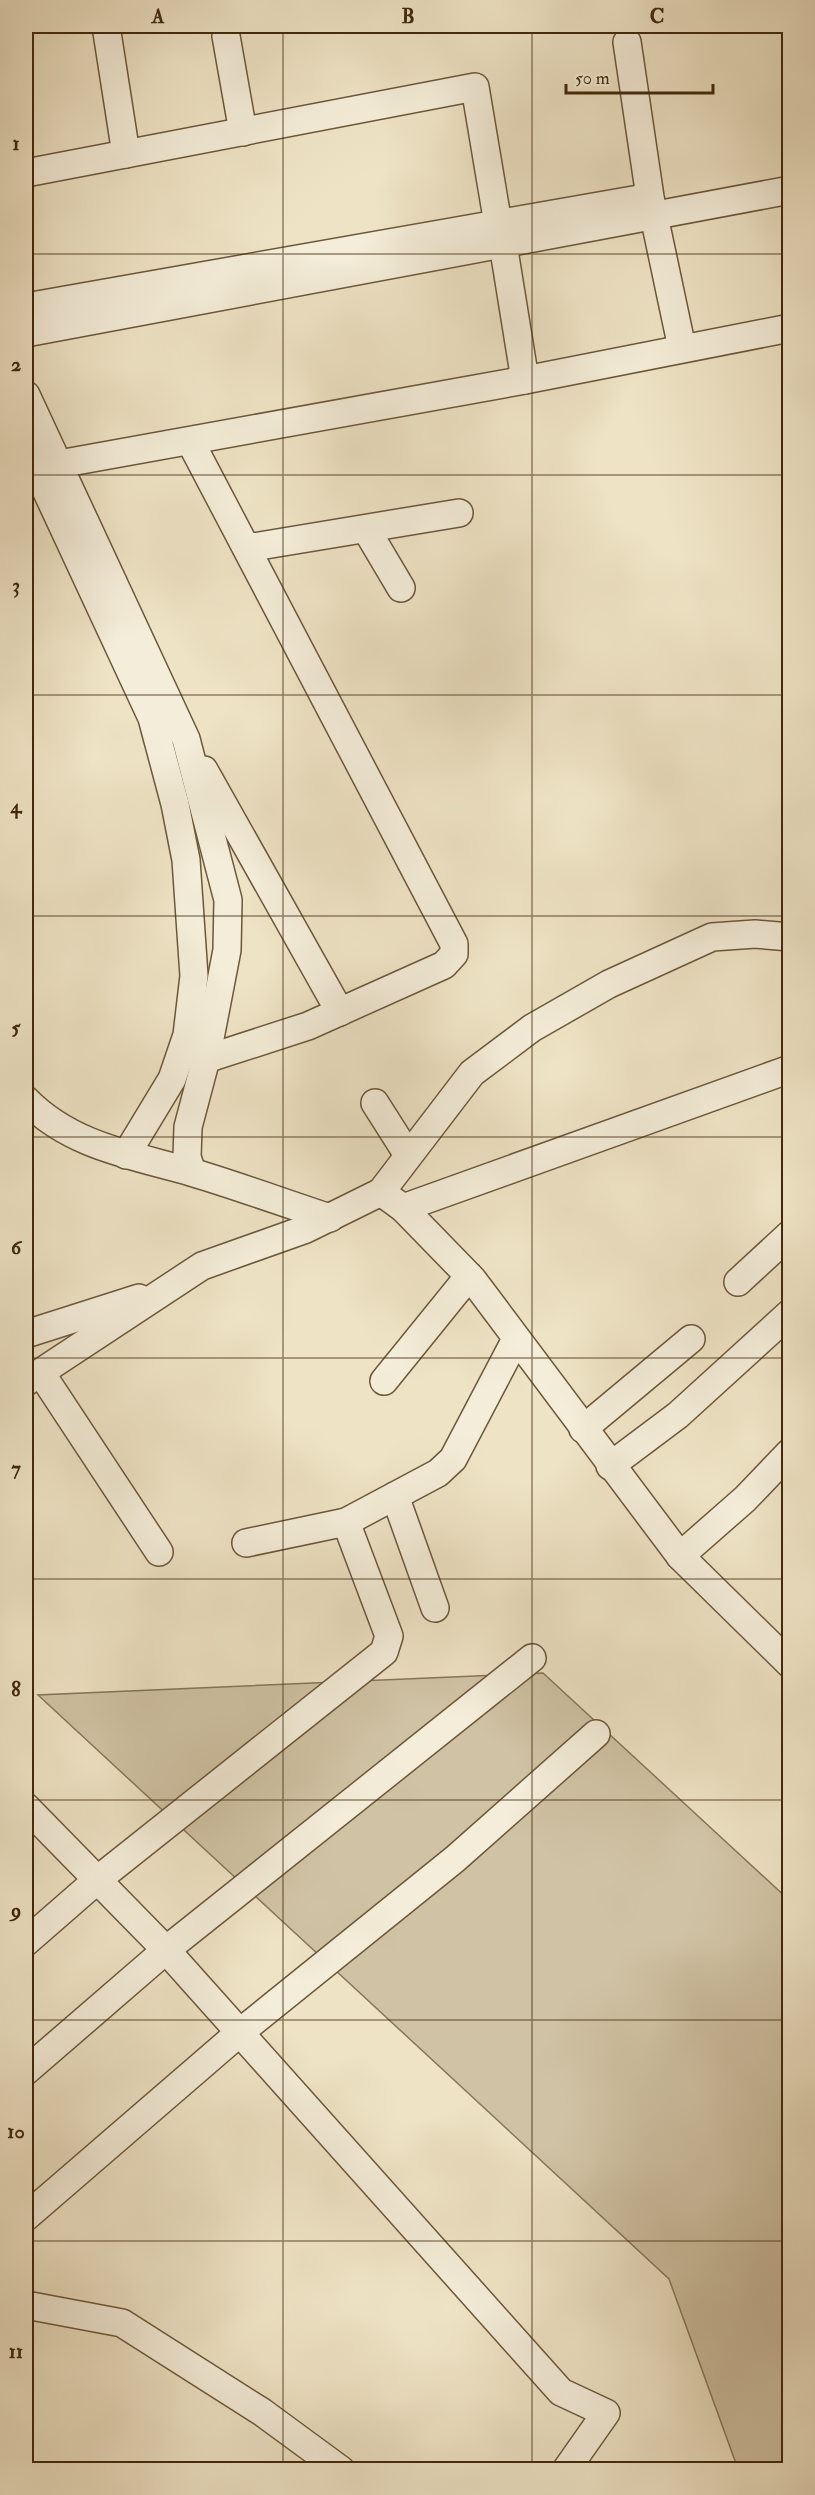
<svg xmlns="http://www.w3.org/2000/svg" width="815" height="2495" viewBox="0 0 815 2495" font-family="'IM FELL Double Pica',serif">
  <rect width="100%" height="100%" fill="#eee3c5"/>
  <filter id="stains"><feTurbulence type="fractalNoise" baseFrequency=".00333" numOctaves="4"/><feColorMatrix values="0 0 0 0 .2 0 0 0 0 .09 0 0 0 0 .02 0 0 0 .5 -.17"/></filter>
  <radialGradient id="worn" r=".72"><stop offset=".6" stop-color="#630" stop-opacity="0"/><stop offset="1" stop-color="#630" stop-opacity=".3"/></radialGradient>
  <polygon fill="#d0c3a5" stroke="#887658" stroke-width="1.5" points="543,1673 789,1900 789,2469 738,2469 669,2279 38,1695"/>
  <g fill="none" stroke-linecap="round" stroke-linejoin="round">
    <g stroke="#6c573a" stroke-width="30">
      <g id="minor">
        <polyline points="106,26 126,154"/>
        <polyline points="226,36 243,132"/>
        <polyline points="627,42 650,197 682,348"/>
        <polyline points="26,173 475,87 498,224"/>
        <polyline points="503,244 525,380"/>
        <polyline points="26,307 639,199"/>
        <polyline points="26,333 790,190"/>
        <polyline points="26,395 186,739 228,900 227,950 206,1059 188,1127 187,1157 192,1172"/>
        <polyline points="190,441 454,944 454,954 444,965 308,1026 206,1059"/>
        <polyline points="26,447 152,718 175,804 186,860 194,976 187,1035 172,1079 126,1155"/>
        <polyline points="37,471 59,464 525,380 790,328"/>
        <polyline points="366,529 401,588"/>
        <polyline points="247,548 459,513"/>
        <polyline points="204,770 340,1012"/>
        <path d="M26 1100C71 1146 132 1155 191 1172 238 1186 284 1203 330 1218"/>
        <polyline points="375,1103 408,1155"/>
        <polyline points="381,1192 403,1208 473,1280 680,1556 790,1664"/>
        <polyline points="403,1208 790,1069"/>
        <polyline points="738,1282 790,1234"/>
        <polyline points="26,1334 139,1298"/>
        <polyline points="41,1373 159,1552"/>
        <polyline points="384,1381 469,1276"/>
        <polyline points="26,1382 202,1266 306,1229 381,1192 472,1073 532,1028 609,984 712,937 755,934 790,937"/>
        <polyline points="583,1429 691,1339"/>
        <polyline points="610,1466 678,1415 790,1313"/>
        <polyline points="395,1496 435,1608"/>
        <polyline points="246,1543 346,1522 438,1473 453,1459 516,1339"/>
        <polyline points="680,1556 745,1499 790,1452"/>
        <polyline points="26,1807 166,1950 561,2392 606,2413 566,2470"/>
        <polyline points="26,1942 96,1881 384,1652 389,1636 346,1522"/>
        <polyline points="26,2071 166,1950 532,1658"/>
        <polyline points="26,2217 238,2034 455,1859 596,1734"/>
        <polyline points="26,2305 122,2323 262,2412 341,2470"/>
      </g>
    </g>
    <use href="#minor" stroke="#f4edd9" stroke-width="27"/>
  </g>
  <path fill="none" stroke="#40280b" stroke-width="1.5" stroke-opacity="0.55" d="M283 26V2470M532 26V2470M26 254H790M26 475H790M26 695H790M26 916H790M26 1137H790M26 1358H790M26 1579H790M26 1800H790M26 2020H790M26 2241H790"/>
  <rect width="815" height="2495" fill="none" stroke="#eee3c5" stroke-width="66"/>
  <path d="M566 84v9h147v-9" fill="none" stroke="#40280b" stroke-width="3"/>
  <text x="575" y="84" font-size="18" fill="#40280b" stroke="#f4edd9" stroke-width="4.5" paint-order="stroke">50 m</text>
  <rect x="33" y="33" width="749" height="2429" fill="none" stroke="#40280b" stroke-width="2"/>
  <g font-size="20" text-anchor="middle" font-weight="bold" fill="#40280b">
    <text x="158" y="23">A</text>
    <text x="408" y="23">B</text>
    <text x="657" y="23">C</text>
    <text x="16" y="150">1</text>
    <text x="16" y="371">2</text>
    <text x="16" y="592">3</text>
    <text x="16" y="813">4</text>
    <text x="16" y="1034">5</text>
    <text x="16" y="1254">6</text>
    <text x="16" y="1475">7</text>
    <text x="16" y="1696">8</text>
    <text x="16" y="1917">9</text>
    <text x="16" y="2138">10</text>
    <text x="16" y="2358">11</text>
  </g>
  <rect width="100%" height="100%" filter="url(#stains)"/>
  <rect width="100%" height="100%" fill="url(#worn)"/>
</svg>
